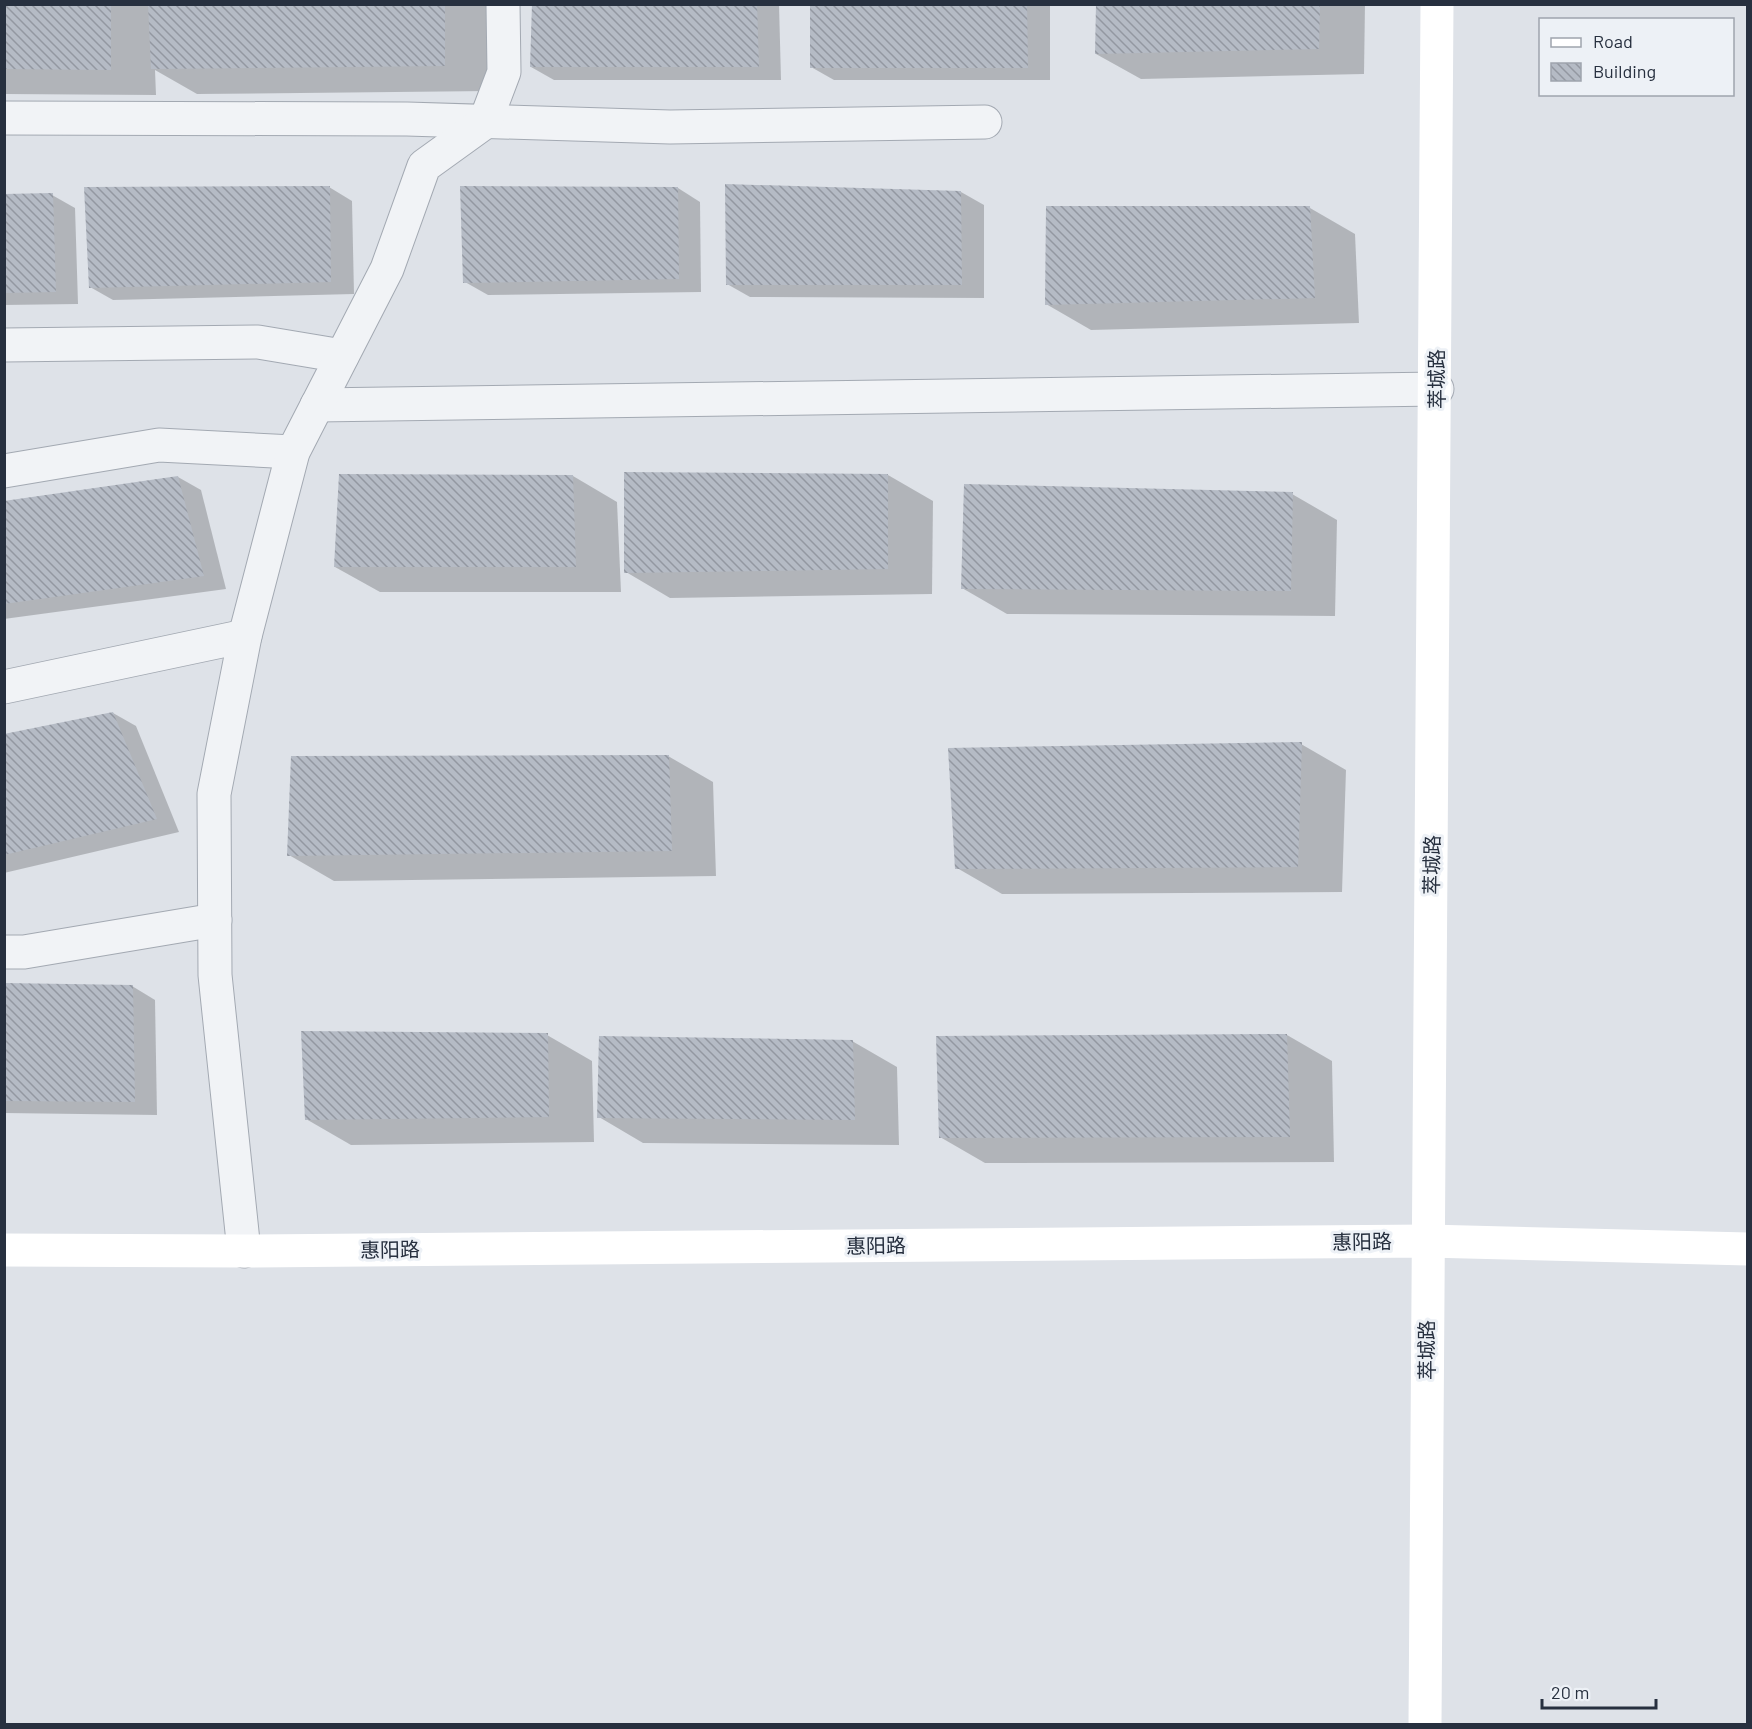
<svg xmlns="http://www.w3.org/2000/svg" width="1752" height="1729" viewBox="0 0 1752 1729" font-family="Barlow,'Noto Sans SC',sans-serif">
  <defs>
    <pattern id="building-back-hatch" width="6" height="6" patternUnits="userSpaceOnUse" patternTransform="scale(1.5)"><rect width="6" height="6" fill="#b5bbc5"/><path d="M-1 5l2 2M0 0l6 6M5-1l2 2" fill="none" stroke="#9398a1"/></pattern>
  </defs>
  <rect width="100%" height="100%" fill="#dee2e8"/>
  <g fill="#0003">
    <polygon points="4,4 489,4 490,91 197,94 155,70 156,95 4,94"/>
    <polygon points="533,4 779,4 781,80 554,80 531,67"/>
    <polygon points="812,4 1050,4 1050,80 834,80 811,67"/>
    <polygon points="1097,4 1365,4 1364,74 1141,79 1096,54"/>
    <polygon points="329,187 352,201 354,294 113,300 90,287"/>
    <polygon points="678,188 700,202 701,292 488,295 465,282"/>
    <polygon points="961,192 984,205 984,298 750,297 727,284"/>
    <polygon points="4,195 52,195 75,208 78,304 4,305"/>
    <polygon points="1310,208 1355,234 1359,323 1091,330 1046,304"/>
    <polygon points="625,473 888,475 933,501 932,594 670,598 626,572"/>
    <polygon points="573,476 617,502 621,592 380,592 335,567"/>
    <polygon points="178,477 201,490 226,589 4,619 4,503"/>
    <polygon points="1292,494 1337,520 1335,616 1007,614 962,588"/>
    <polygon points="113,713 136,726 179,832 4,873 4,736"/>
    <polygon points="1301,744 1346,770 1342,892 1002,894 957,868"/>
    <polygon points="668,756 713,782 716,876 334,881 289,855"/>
    <polygon points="4,984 132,986 155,1000 157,1115 4,1113"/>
    <polygon points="547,1035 592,1061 594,1142 351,1145 306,1119"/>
    <polygon points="1287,1035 1332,1061 1334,1162 985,1163 940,1137"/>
    <polygon points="852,1041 897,1067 899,1145 643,1143 599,1117"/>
  </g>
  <g fill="url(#building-back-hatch)">
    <polygon points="4,4 111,4 111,70 4,69"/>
    <polygon points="148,4 445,4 445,66 151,69"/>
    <polygon points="532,4 757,4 759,67 530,67"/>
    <polygon points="810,4 1027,4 1028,68 810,68"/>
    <polygon points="1096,4 1320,4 1319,49 1095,54"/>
    <polygon points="725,184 961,191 962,285 726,285"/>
    <polygon points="330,186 331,282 89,288 84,187"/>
    <polygon points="460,186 678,187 679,279 463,283"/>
    <polygon points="53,193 56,292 4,293 4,194"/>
    <polygon points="1046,206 1310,206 1315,298 1045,305"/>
    <polygon points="624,472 888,474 888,569 624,573"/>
    <polygon points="339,474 573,475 576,567 334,567"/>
    <polygon points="178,476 204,576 4,604 4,501"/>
    <polygon points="964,484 1293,492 1291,591 961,589"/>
    <polygon points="113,712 157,819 4,855 4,734"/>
    <polygon points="1302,742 1298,867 955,869 948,748"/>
    <polygon points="669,755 672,851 287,856 291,756"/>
    <polygon points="4,983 133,985 135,1102 4,1101"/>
    <polygon points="301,1031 548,1033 549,1117 305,1120"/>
    <polygon points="1287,1034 1290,1137 939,1138 936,1036"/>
    <polygon points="599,1036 853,1040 855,1120 597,1118"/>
  </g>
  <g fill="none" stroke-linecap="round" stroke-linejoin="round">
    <g stroke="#a3a9b2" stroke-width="35">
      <g id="street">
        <polyline points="4,118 407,119 670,127 985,122"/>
        <polyline points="4,345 258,342 342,356"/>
        <polyline points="317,405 1437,389"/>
        <polyline points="4,471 159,445 293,452"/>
        <polyline points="4,687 245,636"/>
        <polyline points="4,952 24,952 215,920"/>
        <polyline points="244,1251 215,975 214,794 245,636 293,452 387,269 424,166 485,122 504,72 503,4"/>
      </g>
    </g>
    <use href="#street" stroke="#f1f3f6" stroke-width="33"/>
    <g stroke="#fff" stroke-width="33">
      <polyline points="4,1250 244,1251 1428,1241 1748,1249"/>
      <path d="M1425 1724C1429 1151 1437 578 1437 4"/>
    </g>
  </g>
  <g text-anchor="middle" stroke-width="6" stroke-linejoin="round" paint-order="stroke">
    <g font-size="20" fill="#27303f" stroke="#edf1f6">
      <text transform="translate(1437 379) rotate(-90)" y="7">萃城路</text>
      <text transform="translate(1432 865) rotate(-89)" y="7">萃城路</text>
      <text transform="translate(1362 1242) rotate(-1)" y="7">惠阳路</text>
      <text transform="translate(876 1246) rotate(-1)" y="7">惠阳路</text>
      <text transform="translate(390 1250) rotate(-1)" y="7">惠阳路</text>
      <text transform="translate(1427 1350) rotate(-90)" y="7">萃城路</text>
    </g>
  </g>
  <rect width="1752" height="1729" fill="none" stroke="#27303f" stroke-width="12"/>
  <rect x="1539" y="18" width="195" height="78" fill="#edf1f6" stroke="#9ea4ad" stroke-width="1.5"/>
  <rect x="1551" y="38" width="30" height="9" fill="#ffffff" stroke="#9ea4ad" stroke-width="1.5"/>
  <text x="1593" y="48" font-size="18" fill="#27303f">Road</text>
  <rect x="1551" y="63" width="30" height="18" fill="url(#building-back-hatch)" stroke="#9ea4ad" stroke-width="1.5"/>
  <text x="1593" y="78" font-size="18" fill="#27303f">Building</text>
  <path d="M1542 1699v9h114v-9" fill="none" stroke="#27303f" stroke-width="3"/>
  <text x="1551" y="1699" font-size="18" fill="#27303f" stroke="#edf1f6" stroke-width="4.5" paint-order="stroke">20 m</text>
</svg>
